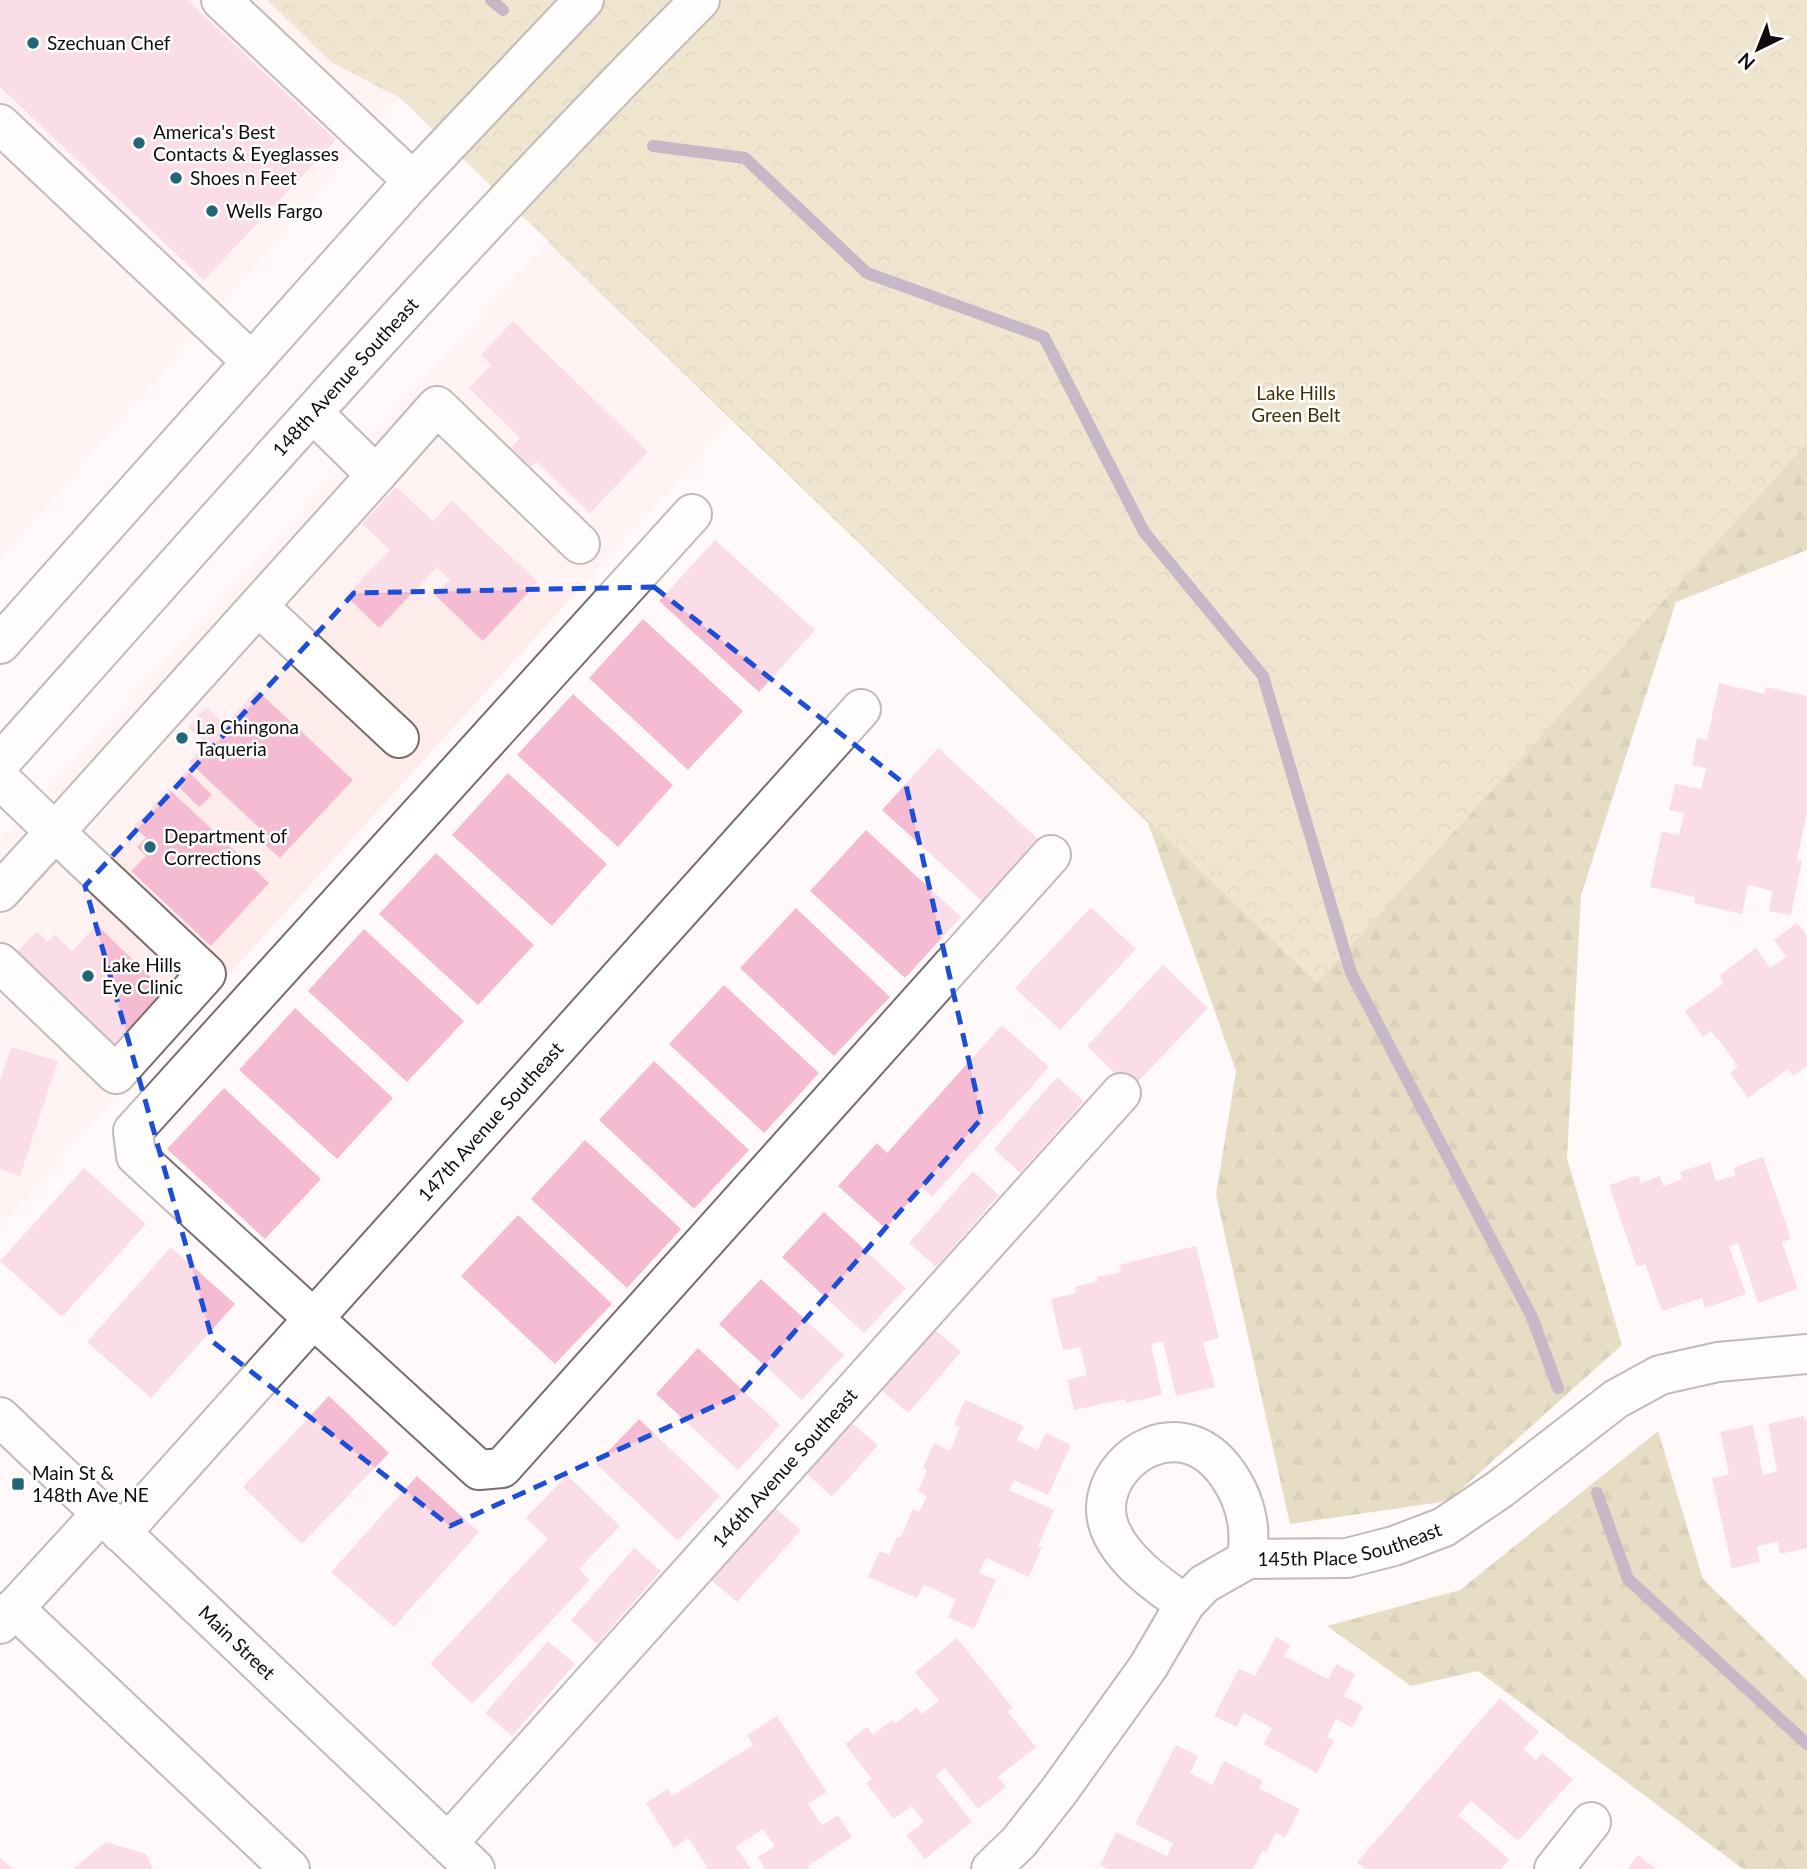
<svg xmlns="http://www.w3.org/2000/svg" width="1807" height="1869" viewBox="0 0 1807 1869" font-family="Lato,sans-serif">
  <defs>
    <pattern id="forest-firs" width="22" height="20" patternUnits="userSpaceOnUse" patternTransform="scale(1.75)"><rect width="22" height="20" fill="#cbbb85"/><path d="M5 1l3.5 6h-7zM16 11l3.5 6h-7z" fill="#ada072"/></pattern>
    <pattern id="park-crowns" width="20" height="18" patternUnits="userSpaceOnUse" patternTransform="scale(1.75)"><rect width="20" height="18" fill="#ddcf9e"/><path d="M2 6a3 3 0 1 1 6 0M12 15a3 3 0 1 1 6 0" fill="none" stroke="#bdb187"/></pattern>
  </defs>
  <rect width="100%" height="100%" fill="#fffaf9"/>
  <g fill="#feecea">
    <polygon points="0,0 267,0 332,63 400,98 0,560"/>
    <polygon points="548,242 733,420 0,1226 0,840"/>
  </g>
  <g fill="url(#forest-firs)">
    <polygon points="791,0 1807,0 1807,550 1676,602 1581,895 1567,1158 1622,1345 1448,1501 1290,1524 1216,1195 1236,1071 1148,823 548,242"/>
    <polygon points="1658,1431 1703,1579 1807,1680 1807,1869 1743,1869 1478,1671 1411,1686 1327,1626 1460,1590"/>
  </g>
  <polygon fill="url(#park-crowns)" points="267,0 1807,0 1807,443 1317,983 400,98 332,63"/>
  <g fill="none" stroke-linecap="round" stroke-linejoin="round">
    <g stroke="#816887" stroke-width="12">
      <polyline points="491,0 503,10"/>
      <polyline points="653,146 745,158 867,273 1044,337 1144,532 1263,676 1351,973 1532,1317 1558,1388"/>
      <polyline points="1597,1493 1628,1579 1807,1744"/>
    </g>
  </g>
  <g fill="#f5bbd3">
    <polygon points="0,0 187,0 336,140 204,280 0,87"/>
    <polygon points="513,321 648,452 590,513 537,462 531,467 511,448 520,438 469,388 491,365 481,355"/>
    <polygon points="396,487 433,521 452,501 538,582 483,641 435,595 450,580 437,567 379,628 346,596 390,550 362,524"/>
    <polygon points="715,540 815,630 759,692 659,601"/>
    <polygon points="643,619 743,711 688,770 589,678"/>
    <polygon points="1719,683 1764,694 1766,687 1807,696 1807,813 1797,860 1802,861 1791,915 1769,911 1773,891 1748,885 1742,914 1694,903 1695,897 1650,887 1662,831 1679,835 1684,813 1669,810 1675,784 1701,789 1706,768 1692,765 1697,738 1707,740"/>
    <polygon points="257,690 353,780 280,858 263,843 269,837 189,762 206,743 188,727 206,707 225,725"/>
    <polygon points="573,694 673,785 618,847 517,755"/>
    <polygon points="938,748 1038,839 982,901 882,810"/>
    <polygon points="187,770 212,795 199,807 175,783"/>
    <polygon points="508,773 607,864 552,926 452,835"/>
    <polygon points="169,789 269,883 211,946 131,871 146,856 137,847 146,838 134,826"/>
    <polygon points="866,830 961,917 905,978 810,891"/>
    <polygon points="436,853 534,945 478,1005 379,914"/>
    <polygon points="1091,907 1136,949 1060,1030 1015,988"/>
    <polygon points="796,908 890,997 834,1056 740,968"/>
    <polygon points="1797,923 1807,936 1807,1066 1793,1076 1788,1069 1748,1098 1730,1073 1738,1067 1725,1048 1711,1031 1703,1037 1685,1011 1724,983 1719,976 1756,948 1770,968 1786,957 1774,940"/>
    <polygon points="97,925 166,992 107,1053 10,959 37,931 47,942 55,935 72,951"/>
    <polygon points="364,929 464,1021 407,1082 308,991"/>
    <polygon points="1163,965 1208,1008 1131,1089 1087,1046"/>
    <polygon points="724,985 819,1073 764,1133 669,1044"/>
    <polygon points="295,1008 393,1098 337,1159 239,1070"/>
    <polygon points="1002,1025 1049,1067 932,1197 922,1188 886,1229 838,1186 877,1143 887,1153"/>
    <polygon points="11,1047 58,1061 20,1176 0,1169 0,1081"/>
    <polygon points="654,1061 749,1150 694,1209 599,1120"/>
    <polygon points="1057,1077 1084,1101 1020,1173 994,1149"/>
    <polygon points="224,1088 321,1179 265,1239 167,1149"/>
    <polygon points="585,1140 681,1229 627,1288 531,1199"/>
    <polygon points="1763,1157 1791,1239 1782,1242 1798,1289 1758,1303 1738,1243 1729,1247 1746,1294 1705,1308 1702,1298 1662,1311 1645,1264 1637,1267 1609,1185 1639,1175 1641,1183 1660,1176 1663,1186 1683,1179 1680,1172 1710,1162 1716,1181 1736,1175 1733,1168"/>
    <polygon points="84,1168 146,1224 62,1317 0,1261"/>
    <polygon points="973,1171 999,1195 936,1267 909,1243"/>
    <polygon points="824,1212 906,1288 864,1333 782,1257"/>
    <polygon points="518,1215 612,1304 555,1364 461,1276"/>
    <polygon points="1196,1246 1219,1338 1203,1342 1215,1387 1176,1396 1163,1341 1151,1344 1162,1395 1126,1403 1125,1399 1074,1410 1067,1380 1087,1375 1080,1347 1063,1350 1051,1299 1076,1293 1075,1287 1098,1281 1097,1277 1121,1272 1119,1265"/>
    <polygon points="171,1247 235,1304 151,1398 87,1342"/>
    <polygon points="761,1279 844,1355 802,1400 719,1324"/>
    <polygon points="934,1329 961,1352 908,1413 880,1389"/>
    <polygon points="698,1348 780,1425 738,1470 656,1394"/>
    <polygon points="329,1396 389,1453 302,1544 243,1487"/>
    <polygon points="965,1400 1024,1426 1017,1440 1038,1450 1046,1433 1071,1445 1048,1495 1014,1480 1009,1490 1054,1510 1038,1546 1042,1547 1029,1577 986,1558 979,1573 996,1580 974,1629 948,1617 956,1599 924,1585 917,1598 868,1577 880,1551 889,1555 897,1537 901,1537 913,1509 919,1512 927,1496 918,1492 927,1470 923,1468 934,1443 950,1451 960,1427 954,1425"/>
    <polygon points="1804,1416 1804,1420 1807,1420 1807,1548 1780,1554 1778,1542 1757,1546 1760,1562 1732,1568 1712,1478 1729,1474 1720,1432 1753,1425 1763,1475 1777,1471 1768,1424"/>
    <polygon points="639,1419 720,1496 678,1541 596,1464"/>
    <polygon points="851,1422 878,1445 832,1497 806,1473"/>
    <polygon points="567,1475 620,1526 579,1569 590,1580 472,1704 430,1664 548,1539 526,1518"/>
    <polygon points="417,1476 479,1532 394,1627 331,1572"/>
    <polygon points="774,1507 801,1530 737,1602 710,1579"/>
    <polygon points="634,1548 661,1571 597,1644 571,1620"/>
    <polygon points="1276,1637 1290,1645 1284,1656 1328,1679 1336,1664 1355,1674 1344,1696 1363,1706 1352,1728 1336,1719 1327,1737 1334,1740 1317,1773 1263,1744 1272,1728 1244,1713 1237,1727 1214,1716 1239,1669 1255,1676"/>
    <polygon points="957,1638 1013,1708 1008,1712 1036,1747 998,1777 1006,1787 978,1809 945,1768 936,1776 972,1822 925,1859 906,1835 924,1822 912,1806 894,1819 866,1783 872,1779 845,1744 867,1727 873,1735 892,1720 895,1724 916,1707 922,1714 939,1701 915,1672"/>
    <polygon points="548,1641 575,1664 512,1736 485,1713"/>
    <polygon points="1500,1698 1539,1732 1523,1749 1536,1760 1542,1753 1573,1779 1518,1841 1471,1801 1458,1815 1509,1859 1501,1869 1365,1869 1357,1862"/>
    <polygon points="777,1716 827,1792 808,1804 822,1825 838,1815 852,1837 808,1866 809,1869 765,1869 758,1857 775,1846 763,1829 736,1847 751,1869 704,1869 707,1867 688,1838 674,1848 646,1803 668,1789 672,1796 753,1745 747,1735"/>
    <polygon points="1176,1745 1198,1756 1190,1773 1212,1785 1224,1761 1263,1781 1259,1788 1300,1809 1285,1838 1276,1833 1266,1853 1263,1850 1253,1869 1108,1869 1100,1865 1116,1832 1167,1856 1173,1843 1135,1824"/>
    <polygon points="106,1842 146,1854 153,1869 73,1869"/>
    <polygon points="1638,1855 1657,1869 1628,1869"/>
    <polygon points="0,1858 14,1869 0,1869"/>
  </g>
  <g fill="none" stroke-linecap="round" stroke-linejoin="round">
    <g stroke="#786d6c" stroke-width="42">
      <g id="minor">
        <polyline points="221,0 413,181"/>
        <polyline points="0,124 252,362"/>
        <polyline points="313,413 376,475 437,406 580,544"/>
        <polyline points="692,514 133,1131 136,1156 479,1470 502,1468 1051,855"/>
        <polyline points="258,606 399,738"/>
        <polyline points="0,779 55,832 376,475"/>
        <polyline points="0,892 55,832 206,974 116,1074 0,963"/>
        <path id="s1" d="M0 1417 475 1869"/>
        <path id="s2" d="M121 1533 861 709"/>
        <path d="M1185 1604C1158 1585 1123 1561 1110 1529 1092 1485 1138 1435 1183 1443 1220 1449 1244 1493 1248 1527 1249 1538 1248 1549 1248 1559"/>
        <polyline points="14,1608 290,1869"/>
        <polyline points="0,1624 101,1514"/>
        <path id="s3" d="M448 1843 1121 1093"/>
        <path id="s4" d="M991 1869 1019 1842 1059 1791 1148 1667 1185 1604 1204 1584 1248 1559 1347 1558 1394 1546 1444 1527 1500 1489 1616 1399 1660 1375 1718 1362 1807 1354"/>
        <polyline points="1554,1869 1591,1822"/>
      </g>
    </g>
    <g stroke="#786d6c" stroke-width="42">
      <g id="major">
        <polyline points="0,644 413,181 584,0"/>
        <path id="s5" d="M0 763C230 506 456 245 700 0"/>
      </g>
    </g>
    <use href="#minor" stroke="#fff" stroke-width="38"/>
    <use href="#major" stroke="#fff" stroke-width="38"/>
  </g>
  <path d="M0 0H1807V1869H0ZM654 587 906 785 982 1118 739 1395 450 1526 213 1342 85 886 354 593Z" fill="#fffaf9" fill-opacity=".55" fill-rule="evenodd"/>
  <path fill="none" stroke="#1d4ed8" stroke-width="5" stroke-dasharray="14 9" stroke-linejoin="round" d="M654 587 906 785 982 1118 739 1395 450 1526 213 1342 85 886 354 593Z"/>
  <g fill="#267" stroke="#fff" stroke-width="2.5">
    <circle cx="33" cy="43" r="7"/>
    <circle cx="139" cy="143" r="7"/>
    <circle cx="176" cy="178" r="7"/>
    <circle cx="212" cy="211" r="7"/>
    <circle cx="182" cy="738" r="7"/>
    <circle cx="150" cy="847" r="7"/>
    <circle cx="88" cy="976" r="7"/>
    <rect x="11" y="1477" width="14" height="14" rx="3.5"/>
  </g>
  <g text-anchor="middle" stroke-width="5" stroke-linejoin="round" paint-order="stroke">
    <g font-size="19" fill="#100c0c" stroke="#fff" text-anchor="start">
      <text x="47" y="50">Szechuan Chef</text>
      <text x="153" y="139">America's Best<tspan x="153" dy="22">Contacts &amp; Eyeglasses</tspan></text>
      <text x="190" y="185">Shoes n Feet</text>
      <text x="226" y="218">Wells Fargo</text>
      <text x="196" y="734">La Chingona<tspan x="196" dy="22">Taqueria</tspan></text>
      <text x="164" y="843">Department of<tspan x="164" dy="22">Corrections</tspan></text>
      <text x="102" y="972">Lake Hills<tspan x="102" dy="22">Eye Clinic</tspan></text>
      <text x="32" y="1480">Main St &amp;<tspan x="32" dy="22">148th Ave NE</tspan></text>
    </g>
    <g font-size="19" fill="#100c0c" stroke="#fff">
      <text dy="7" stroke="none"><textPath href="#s5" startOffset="518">148th Avenue Southeast</textPath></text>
      <text dy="7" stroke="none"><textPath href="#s2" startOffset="553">147th Avenue Southeast</textPath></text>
      <text dy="7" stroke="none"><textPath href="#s3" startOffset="504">146th Avenue Southeast</textPath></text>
      <text dy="7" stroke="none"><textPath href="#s4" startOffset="511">145th Place Southeast</textPath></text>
      <text dy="7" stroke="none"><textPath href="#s1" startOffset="327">Main Street</textPath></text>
    </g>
    <g font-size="19" fill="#3e3205" stroke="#fff">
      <text x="1296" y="400">Lake Hills<tspan x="1296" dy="22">Green Belt</tspan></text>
    </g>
  </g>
  <g transform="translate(1758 49) rotate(223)" stroke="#ffffff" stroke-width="5" paint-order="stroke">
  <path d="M0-5L12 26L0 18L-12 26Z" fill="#100c0c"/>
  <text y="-10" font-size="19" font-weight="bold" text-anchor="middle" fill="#100c0c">N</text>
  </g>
</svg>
